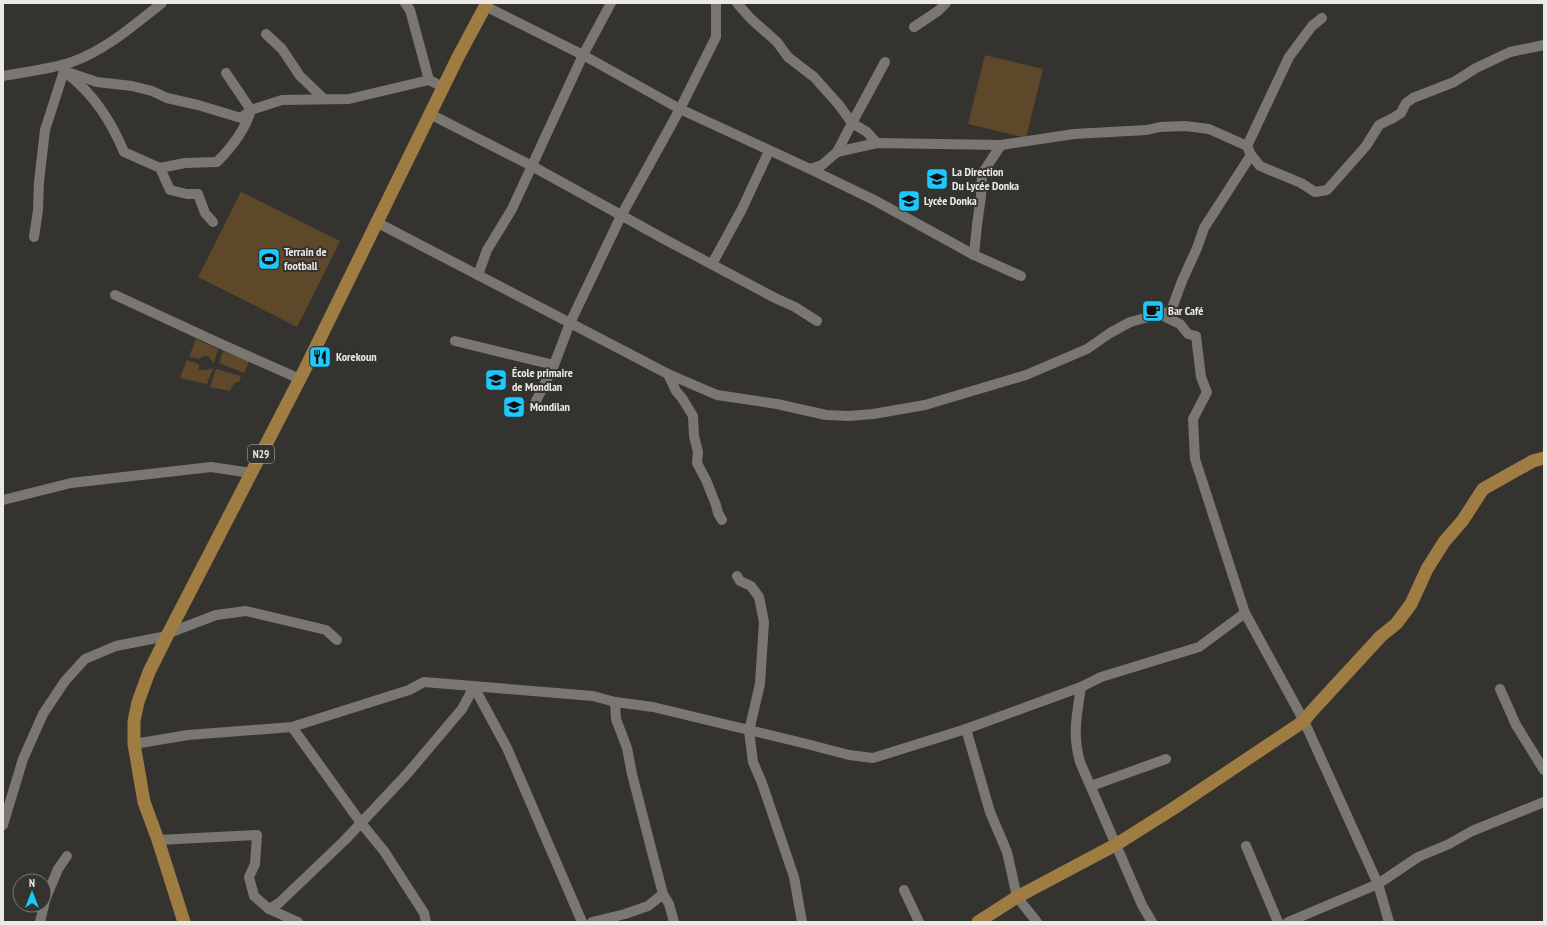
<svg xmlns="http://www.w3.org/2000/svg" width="1547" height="925" viewBox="0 0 1547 925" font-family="'PT Sans Narrow',sans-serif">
  <rect width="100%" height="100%" fill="#35332f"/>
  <g fill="#5d4829">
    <polygon points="985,55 1043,69 1026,138 968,124"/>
    <polygon points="241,192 340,241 297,327 198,277"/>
    <polygon points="196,339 218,349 214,363 208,356 203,356 199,359 189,357"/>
    <polygon points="223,351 249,361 244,373 219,363"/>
    <polygon points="187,360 199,364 199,370 206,370 213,368 207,384 180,378"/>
    <polygon points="216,369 241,376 239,382 234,383 230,391 210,387"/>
  </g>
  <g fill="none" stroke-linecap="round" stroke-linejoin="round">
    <g stroke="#7a7772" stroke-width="10">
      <polyline points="405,3 410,10 429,80"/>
      <polyline points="737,3 750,18 777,42 788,57 814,77 839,105 852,123 837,152"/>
      <polyline points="485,6 583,55 680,109 810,169 874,200 974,255 1021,276"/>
      <polyline points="914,27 938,11 946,3"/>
      <polyline points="266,34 282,49 300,76 323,98"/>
      <polyline points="64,71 97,82 132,86 152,91 167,98 198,105 241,118 251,110 282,100 349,99 429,80 443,87"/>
      <path d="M3 76C25 72 51 69 72 62 106 50 134 25 162 3"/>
      <path d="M70 76C95 96 112 123 124 152L160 168 170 190 187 194H198L205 213 213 222"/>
      <polyline points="430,114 532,166 666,240 775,298 795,307 817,321"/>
      <polyline points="877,143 867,132 852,123 885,62"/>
      <polyline points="1247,146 1289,57 1312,26 1322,18"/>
      <path d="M160 168 185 163 217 162C231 148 245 130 251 110L226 73"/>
      <polyline points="810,169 822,165 837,152 877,143 1001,145 1074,134 1147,130 1160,127 1185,126 1209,129 1247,146 1251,155 1260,166 1301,183 1315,192 1327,190 1366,146 1379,125 1393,118 1401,113 1406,103 1413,98 1454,82 1476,68 1510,52 1544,45"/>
      <polyline points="378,223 668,374 717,395 777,404 826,415 849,416 873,414 925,405 1026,375 1087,349 1110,333 1130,322 1171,311 1182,281 1197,248 1204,228 1251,155"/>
      <polyline points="34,237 38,210 39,182 45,130 64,71"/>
      <polyline points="974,255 977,225 981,196 982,174 1001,145"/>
      <polyline points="712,264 742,209 769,151"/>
      <polyline points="478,275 487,250 512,209 583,55 611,3"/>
      <polyline points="115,295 221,344 300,379"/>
      <polyline points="1159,314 1180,324 1188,334 1196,336 1201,377 1207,392 1193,419 1195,459 1245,613 1304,721 1378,884 1389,922"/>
      <polyline points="455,341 554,365"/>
      <polyline points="668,374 676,391 682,398 693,416 694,436 698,452 697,463 706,480 716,505 718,513 722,520"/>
      <polyline points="535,403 554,365 570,323 621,216 680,109 716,37 716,3"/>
      <polyline points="3,500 71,483 211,467 251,473"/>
      <polyline points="737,576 740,581 751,586 759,597 764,622 760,684 749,731 753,762 762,783 794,877 802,922"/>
      <polyline points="169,633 216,615 246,611 326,630 337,640"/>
      <polyline points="474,687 507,748 582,922"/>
      <path d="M1081 687C1077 714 1072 734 1080 762L1142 905 1152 922"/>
      <polyline points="1500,689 1516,725 1544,770"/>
      <polyline points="615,702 616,719 627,748 632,774 652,852 663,894 669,904 674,922"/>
      <polyline points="292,727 361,823 384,851 424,913 426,922"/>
      <polyline points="966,729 990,812 1007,852 1017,897 1037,922"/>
      <polyline points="134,744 188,735 292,727 409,690 424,682 593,696 615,702 653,707 803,743 849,755 873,758 966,729 1081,687 1101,677 1199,647 1245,613"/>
      <polyline points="1091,786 1166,759"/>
      <polyline points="3,825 23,759 43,714 65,681 85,659 116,646 167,636"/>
      <polyline points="158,840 257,835 255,864 249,877 254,896 269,909"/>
      <polyline points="1246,846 1278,922"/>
      <polyline points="904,890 919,922"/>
      <polyline points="44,905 45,900 58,869 67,856"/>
      <polyline points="40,922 44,905"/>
      <polyline points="298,922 269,909 279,903 345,840 407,774 462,709 474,687"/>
      <polyline points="592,922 625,914 648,906 663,894"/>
      <polyline points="1288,922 1378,884 1418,857 1449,844 1472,831 1544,802"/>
    </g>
    <g stroke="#9f7c41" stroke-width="13">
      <polyline points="184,922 158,840 144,802 134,744 134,721 138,702 149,672 167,636 304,371 458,57 487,3"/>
      <polyline points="978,922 1017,897 1117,844 1174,808 1304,721 1311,712 1381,636 1396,624 1411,604 1427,569 1444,542 1463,520 1483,489 1533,461 1544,458"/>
    </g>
  </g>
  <defs>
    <g id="school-square" transform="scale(1.15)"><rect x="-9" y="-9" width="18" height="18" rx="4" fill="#1cc9fc" stroke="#35332f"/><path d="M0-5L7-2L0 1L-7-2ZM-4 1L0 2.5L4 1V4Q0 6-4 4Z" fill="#111"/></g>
    <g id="stadium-square" transform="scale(1.15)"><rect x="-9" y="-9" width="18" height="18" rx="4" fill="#1cc9fc" stroke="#35332f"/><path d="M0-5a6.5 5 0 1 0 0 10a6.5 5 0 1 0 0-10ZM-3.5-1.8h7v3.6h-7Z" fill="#111"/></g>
    <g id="cafe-square" transform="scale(1.15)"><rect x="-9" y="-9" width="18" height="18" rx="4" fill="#1cc9fc" stroke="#35332f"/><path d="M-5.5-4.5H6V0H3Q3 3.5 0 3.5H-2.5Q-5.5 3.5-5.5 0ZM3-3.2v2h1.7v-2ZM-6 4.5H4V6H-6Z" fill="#111"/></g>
    <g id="restaurant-square" transform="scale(1.15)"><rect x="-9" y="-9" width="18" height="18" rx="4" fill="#1cc9fc" stroke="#35332f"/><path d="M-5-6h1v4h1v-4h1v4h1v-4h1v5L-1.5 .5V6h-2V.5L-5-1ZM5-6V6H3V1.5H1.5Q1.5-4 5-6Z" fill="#111"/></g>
  </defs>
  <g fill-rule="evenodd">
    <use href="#school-square" x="937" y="179"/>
    <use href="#school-square" x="909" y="201"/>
    <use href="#stadium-square" x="269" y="259"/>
    <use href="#cafe-square" x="1153" y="311"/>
    <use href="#restaurant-square" x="320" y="357"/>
    <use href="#school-square" x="496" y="380"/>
    <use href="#school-square" x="514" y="407"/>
  </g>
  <g text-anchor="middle" stroke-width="4" stroke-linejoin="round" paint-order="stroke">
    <rect fill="#35332f" stroke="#b5b3b0" stroke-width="1" x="248" y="445" width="26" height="18" rx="3"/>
    <g font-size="11" font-weight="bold" fill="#eceae7">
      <text x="261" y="458">N29</text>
    </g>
    <g font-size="12" font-weight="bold" fill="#eceae7" stroke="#35332f" text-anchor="start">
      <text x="952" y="176">La Direction<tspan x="952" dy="14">Du Lycée Donka</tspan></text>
      <text x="924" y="205">Lycée Donka</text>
      <text x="284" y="256">Terrain de<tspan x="284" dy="14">football</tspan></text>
      <text x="1168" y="315">Bar Café</text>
      <text x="336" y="361">Korekoun</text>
      <text x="512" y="377">École primaire<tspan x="512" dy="14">de Mondlan</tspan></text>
      <text x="530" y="411">Mondilan</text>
    </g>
  </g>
  <rect width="1547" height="925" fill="none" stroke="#eceae7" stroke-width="8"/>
  <g transform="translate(32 893)"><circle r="19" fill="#35332f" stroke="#7e7c79"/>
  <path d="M0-3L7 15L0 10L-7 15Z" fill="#1cc9fc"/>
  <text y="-6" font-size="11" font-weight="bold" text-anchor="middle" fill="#eceae7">N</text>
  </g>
</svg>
